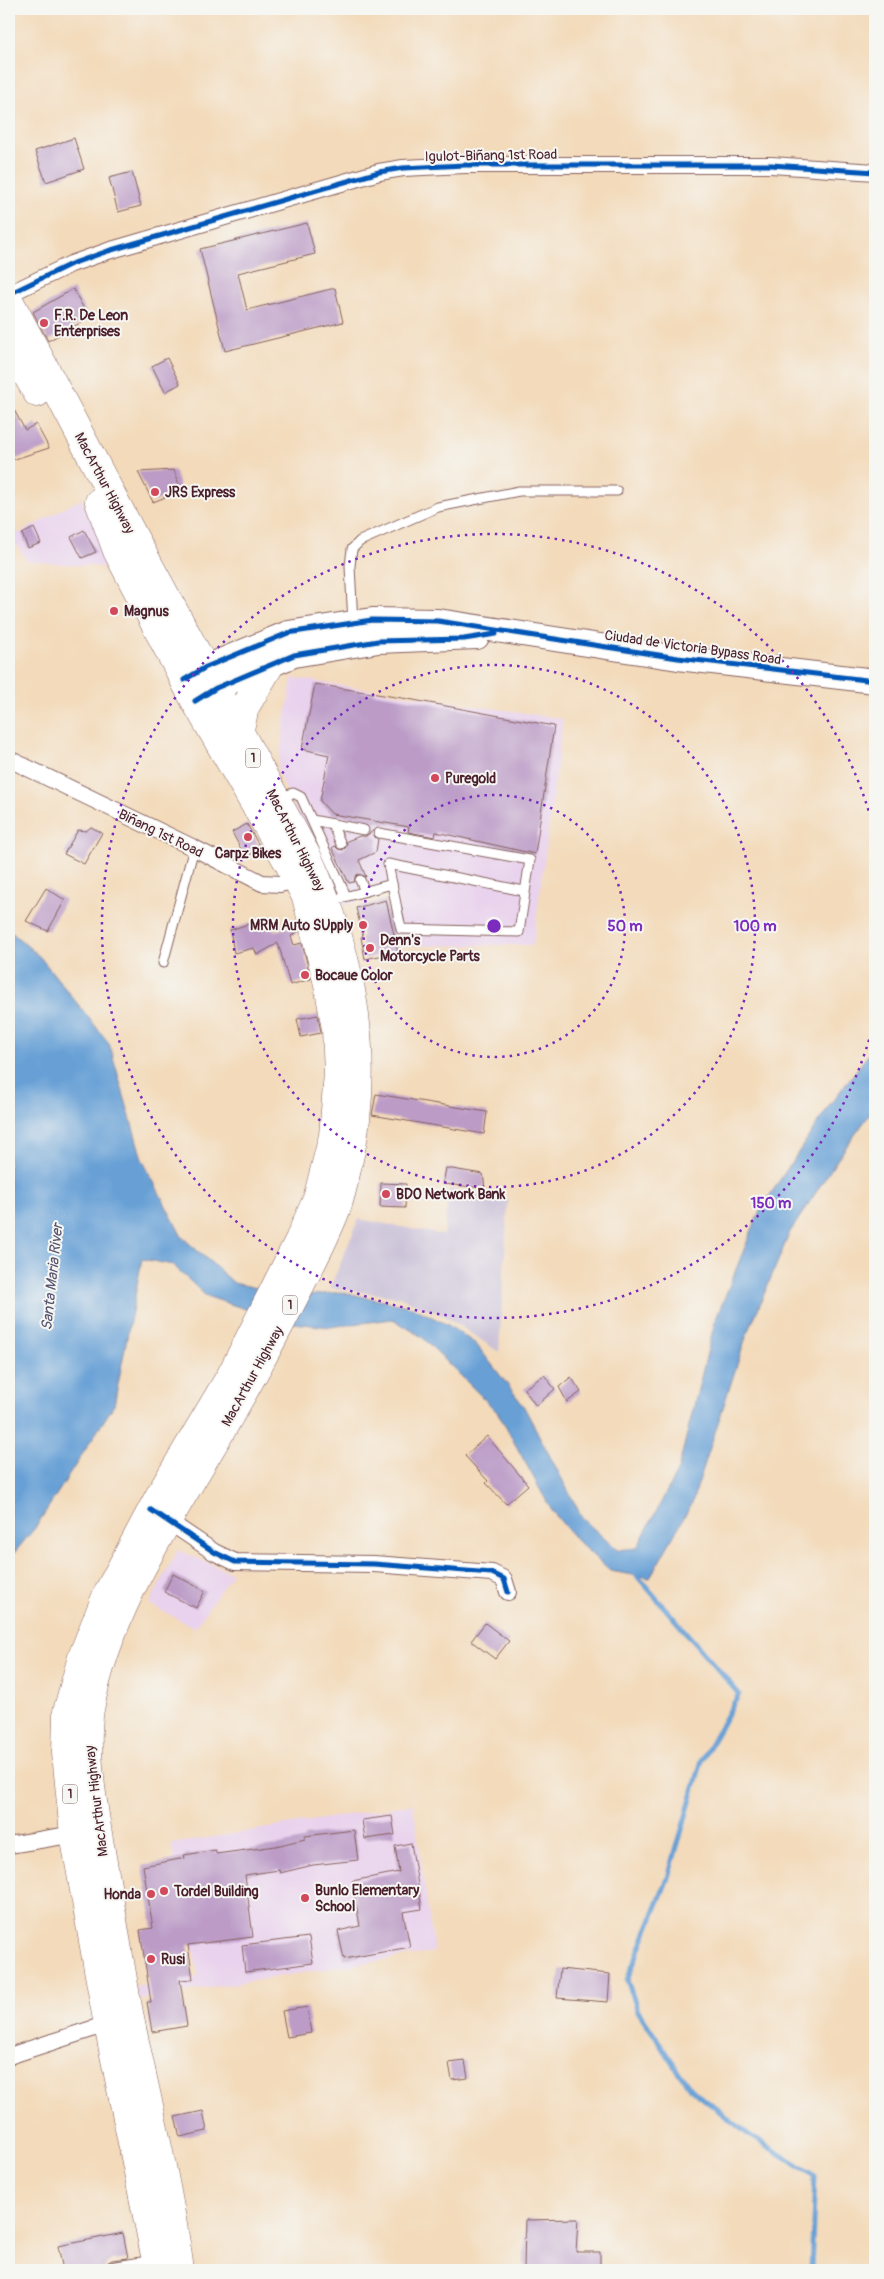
<svg xmlns="http://www.w3.org/2000/svg" width="884" height="2279" viewBox="0 0 884 2279" font-family="Pangolin,sans-serif">
  <rect width="100%" height="100%" fill="#f6f6f2"/>
  <filter id="ink" filterUnits="userSpaceOnUse"><feTurbulence type="fractalNoise" baseFrequency=".02" numOctaves="2"/><feDisplacementMap in="SourceGraphic" scale="10" xChannelSelector="R" yChannelSelector="G"/><feConvolveMatrix kernelMatrix="1 2 1 2 8 2 1 2 1" color-interpolation-filters="sRGB"/></filter>
  <filter id="wash" filterUnits="userSpaceOnUse"><feTurbulence type="fractalNoise" baseFrequency=".0096" numOctaves="4" result="noise"/><feDisplacementMap in="SourceGraphic" scale="20" xChannelSelector="R" yChannelSelector="G"/><feGaussianBlur stdDeviation="1.12" result="paint"/><feColorMatrix in="noise" values="0 0 0 0 0 0 0 0 0 0 0 0 0 0 0 0 0 1.4 0 .05"/><feComposite in="paint" operator="in"/></filter>
  <g filter="url(#wash)">
    <rect width="100%" height="100%" fill="#f3daba"/>
    <g fill="#e9d2ed">
      <polygon points="81,499 118,563 104,567 27,561 12,537"/>
      <polygon points="292,678 563,719 533,945 399,946 388,892 342,906 277,771"/>
      <polygon points="178,1550 232,1573 195,1628 149,1604"/>
      <polygon points="413,1804 434,1952 138,1999 135,1987 199,1977 171,1844"/>
    </g>
    <polygon fill="#c9bfd7" points="449,1189 508,1199 499,1352 445,1316 399,1297 330,1288 359,1219 444,1235"/>
    <polygon fill="#68a0d6" stroke="#596080" points="9,930 40,957 109,1043 142,1159 182,1237 234,1283 298,1297 341,1292 412,1307 448,1325 476,1344 523,1405 583,1519 617,1550 637,1548 678,1470 715,1321 760,1210 831,1103 875,1046 875,1107 841,1154 790,1232 745,1340 692,1503 650,1578 610,1571 579,1543 552,1511 498,1413 422,1337 393,1319 330,1327 284,1322 206,1296 173,1265 142,1259 114,1405 35,1528 9,1559 9,1303 12,1296 9,1281"/>
    <g fill="none" stroke-linecap="round" stroke-linejoin="round">
      <polyline stroke="#68a0d6" stroke-width="5" points="632,1570 739,1694 702,1760 668,1878 627,1980 638,2011 690,2088 749,2135 815,2176 811,2270"/>
    </g>
    <g id="blocks">
      <g fill="#bc9cc7">
        <polygon points="74,138 84,169 46,182 35,151"/>
        <polygon points="132,172 141,206 118,212 109,178"/>
        <polygon points="307,223 315,254 238,273 247,310 335,288 343,322 225,351 200,249"/>
        <polygon points="73,289 89,318 48,341 33,312"/>
        <polygon points="167,358 180,384 165,392 152,366"/>
        <polygon points="9,401 25,430 36,424 49,448 9,461"/>
        <polygon points="174,470 181,491 153,502 138,472"/>
        <polygon points="34,528 41,543 28,548 22,534"/>
        <polygon points="84,530 96,552 82,558 71,537"/>
        <polygon points="315,684 408,699 554,726 535,854 436,832 435,837 408,832 409,827 332,814 320,801 329,755 302,749"/>
        <polygon points="247,824 261,849 245,857 232,832"/>
        <polygon points="91,827 102,833 84,864 64,854 78,830 86,831"/>
        <polygon points="374,830 373,836 378,839 376,852 359,860 366,877 358,874 355,877 354,882 349,883 332,848 335,846 338,849 343,850 346,847 347,841 360,836 366,836"/>
        <polygon points="46,888 65,900 48,931 26,921"/>
        <polygon points="386,900 398,952 365,959 361,937 363,936 356,908"/>
        <polygon points="270,917 274,931 297,925 299,931 291,936 294,945 302,943 311,979 290,985 278,943 257,955 254,948 234,953 230,930"/>
        <polygon points="318,1015 321,1033 301,1037 297,1019"/>
        <polygon points="376,1094 487,1112 484,1134 372,1115"/>
        <polygon points="446,1168 483,1174 485,1188 443,1184"/>
        <polygon points="381,1183 406,1184 405,1208 380,1207"/>
        <polygon points="544,1375 555,1389 536,1406 524,1389"/>
        <polygon points="571,1377 581,1392 567,1402 559,1387"/>
        <polygon points="487,1436 528,1485 506,1504 486,1483 488,1481 465,1456"/>
        <polygon points="173,1574 205,1591 196,1608 164,1592"/>
        <polygon points="485,1623 509,1641 495,1659 471,1641"/>
        <polygon points="392,1816 395,1835 365,1839 362,1820"/>
        <polygon points="354,1830 358,1860 313,1865 280,1873 279,1870 245,1875 253,1937 188,1945 193,1979 180,1980 187,2026 152,2032 147,2002 151,2002 140,1930 153,1928 143,1866 185,1858 184,1855 216,1850 216,1854 276,1846 305,1839 305,1836"/>
        <polygon points="411,1843 422,1909 403,1912 410,1947 344,1959 338,1931 360,1926 352,1881 399,1872 395,1846"/>
        <polygon points="309,1937 313,1963 245,1972 242,1945"/>
        <polygon points="560,1969 610,1974 608,2002 557,1998"/>
        <polygon points="307,2007 311,2033 287,2037 282,2011"/>
        <polygon points="465,2061 468,2078 452,2080 449,2063"/>
        <polygon points="203,2111 207,2131 180,2137 175,2117"/>
        <polygon points="578,2219 576,2252 600,2252 600,2270 524,2270 525,2220"/>
        <polygon points="123,2233 128,2258 112,2260 107,2263 104,2268 95,2270 63,2270 58,2246"/>
      </g>
    </g>
  </g>
  <g filter="url(#ink)">
    <use href="#blocks" fill-opacity="0" stroke="#85605d" stroke-width="1"/>
    <g fill="none" stroke-linecap="round" stroke-linejoin="round">
      <g stroke="#85605d" stroke-width="11">
        <g id="lane">
          <polyline points="353,623 350,566 352,549 360,541 438,507 519,491 617,491"/>
          <polyline points="279,798 293,793 301,797 346,896"/>
          <polyline points="312,820 364,830"/>
          <polyline points="332,824 341,844"/>
          <polyline points="379,833 530,860 519,932 401,929 388,864 524,891"/>
          <polyline points="360,880 365,891"/>
          <polyline points="341,898 392,884"/>
          <polyline points="163,963 194,848"/>
        </g>
      </g>
      <g stroke="#85605d" stroke-width="18">
        <g id="street">
          <polyline points="9,294 71,264 108,251 379,172 403,168 465,165 771,165 875,172"/>
          <polyline points="9,759 194,848 262,883 280,884 304,878"/>
          <polyline points="162,1517 214,1552 235,1562 374,1564 492,1573 504,1579 508,1592"/>
          <polyline points="9,1845 81,1833"/>
          <polyline points="9,2056 98,2027 116,2024"/>
          <polyline points="114,2270 164,2262"/>
        </g>
      </g>
      <g stroke="#85605d" stroke-width="26">
        <g id="secondary">
          <polyline points="189,677 206,667 288,633 372,620 438,621 678,658 875,681"/>
          <polyline points="201,697 216,688 294,655 378,641 477,637"/>
        </g>
      </g>
      <g stroke="#85605d" stroke-width="29">
        <g id="highway">
          <path d="M9 300 136 541 308 858C352 953 373 1060 348 1164 345 1178 342 1193 337 1207 327 1235 312 1262 299 1288 266 1353 231 1416 193 1478 150 1550 105 1626 90 1709 82 1758 98 1832 106 1880 115 1929 122 1979 132 2028 149 2108 169 2189 180 2270"/>
          <polyline points="9,343 37,393"/>
          <polyline points="99,502 117,551 195,701 289,864 306,897 328,984 336,1029 338,1073 333,1136 317,1199 299,1240 231,1375 158,1498 107,1594 82,1657 67,1712 66,1753 74,1834 108,2025 158,2270"/>
          <polyline points="239,733 245,707 270,665"/>
        </g>
      </g>
      <use href="#lane" stroke="#fff" stroke-width="9"/>
      <use href="#street" stroke="#fff" stroke-width="16"/>
      <use href="#secondary" stroke="#fff" stroke-width="24"/>
      <use href="#highway" stroke="#fff" stroke-width="28"/>
      <g stroke="#f6f6f2" stroke-width="8">
        <g id="cycleway">
          <polyline points="9,294 71,264 108,251 379,172 403,168 465,165 771,165 875,172"/>
          <polyline points="184,680 206,667 288,633 372,620 438,621 678,658 875,681"/>
          <polyline points="195,701 216,688 294,655 378,641 464,639 496,634"/>
          <polyline points="151,1510 214,1552 235,1562 374,1564 492,1573 504,1579 508,1592"/>
        </g>
      </g>
      <use href="#cycleway" stroke="#0057b8" stroke-width="5"/>
    </g>
  </g>
  <g fill="none" stroke="#7b2cbf" stroke-width="2.5" stroke-dasharray="2.5 5">
    <circle cx="494" cy="926" r="131"/>
    <circle cx="494" cy="926" r="261"/>
    <path d="M875 1018A392 392 0 1 1 875 834"/>
  </g>
  <g fill="#d1495b" stroke="#f6f6f2" stroke-width="2">
    <circle cx="44" cy="323" r="5"/>
    <circle cx="155" cy="492" r="5"/>
    <circle cx="114" cy="611" r="5"/>
    <circle cx="435" cy="778" r="5"/>
    <circle cx="248" cy="837" r="5"/>
    <circle cx="363" cy="925" r="5"/>
    <circle cx="370" cy="948" r="5"/>
    <circle cx="305" cy="975" r="5"/>
    <circle cx="386" cy="1194" r="5"/>
    <circle cx="164" cy="1891" r="5"/>
    <circle cx="151" cy="1894" r="5"/>
    <circle cx="305" cy="1898" r="5"/>
    <circle cx="151" cy="1959" r="5"/>
  </g>
  <g text-anchor="middle" stroke-width="4" stroke-linejoin="round" paint-order="stroke">
    <g fill="#f6f6f2" stroke="#7e6067" stroke-width="1">
      <rect x="245.5" y="748.5" width="15" height="19" rx="4"/>
      <rect x="282.5" y="1295.5" width="15" height="19" rx="4"/>
      <rect x="62.5" y="1784.5" width="15" height="19" rx="4"/>
    </g>
    <g font-size="12" font-weight="bold" fill="#4a1f2b">
      <text x="253" y="762">1</text>
      <text x="290" y="1309">1</text>
      <text x="70" y="1798">1</text>
    </g>
    <g font-size="14" fill="#4a1f2b" stroke="#f6f6f2">
      <text transform="translate(491 155) rotate(-1)" y="5">Igulot-Biñang 1st Road</text>
      <text transform="translate(105 483) rotate(62)" y="5">MacArthur Highway</text>
      <text transform="translate(693 647) rotate(8)" y="5">Ciudad de Victoria Bypass Road</text>
      <text transform="translate(161 833) rotate(26)" y="5">Biñang 1st Road</text>
      <text transform="translate(296 840) rotate(63)" y="5">MacArthur Highway</text>
      <text transform="translate(252 1376) rotate(-61)" y="5">MacArthur Highway</text>
      <text transform="translate(96 1801) rotate(-97)" y="5">MacArthur Highway</text>
    </g>
    <g font-size="14" font-weight="bold" fill="#4a1f2b" stroke="#f6f6f2" text-anchor="start">
      <text x="54" y="320">F.R. De Leon<tspan x="54" dy="16">Enterprises</tspan></text>
      <text x="165" y="497">JRS Express</text>
      <text x="124" y="616">Magnus</text>
      <text x="445" y="783">Puregold</text>
      <text x="248" y="858" text-anchor="middle">Carpz Bikes</text>
      <text x="353" y="930" text-anchor="end">MRM Auto SUpply</text>
      <text x="380" y="945">Denn's<tspan x="380" dy="16">Motorcycle Parts</tspan></text>
      <text x="315" y="980">Bocaue Color</text>
      <text x="396" y="1199">BDO Network Bank</text>
      <text x="315" y="1895">Bunlo Elementary<tspan x="315" dy="16">School</tspan></text>
      <text x="174" y="1896">Tordel Building</text>
      <text x="141" y="1899" text-anchor="end">Honda</text>
      <text x="161" y="1964">Rusi</text>
    </g>
    <g font-size="15" font-style="italic" fill="#56536f" stroke="#f6f6f2">
      <text transform="translate(52 1277) rotate(-84)" y="5">Santa Maria River</text>
    </g>
  </g>
  <circle cx="494" cy="926" r="8" fill="#7b2cbf" stroke="#f6f6f2" stroke-width="2.5"/>
  <g font-size="15" text-anchor="middle" font-weight="bold" fill="#7b2cbf" stroke="#f6f6f2" stroke-width="4" stroke-linejoin="round" paint-order="stroke">
    <text x="625" y="931">50 m</text>
    <text x="755" y="931">100 m</text>
    <text x="771" y="1208">150 m</text>
  </g>
  <rect width="884" height="2279" fill="none" stroke="#f6f6f2" stroke-width="30"/>
</svg>
